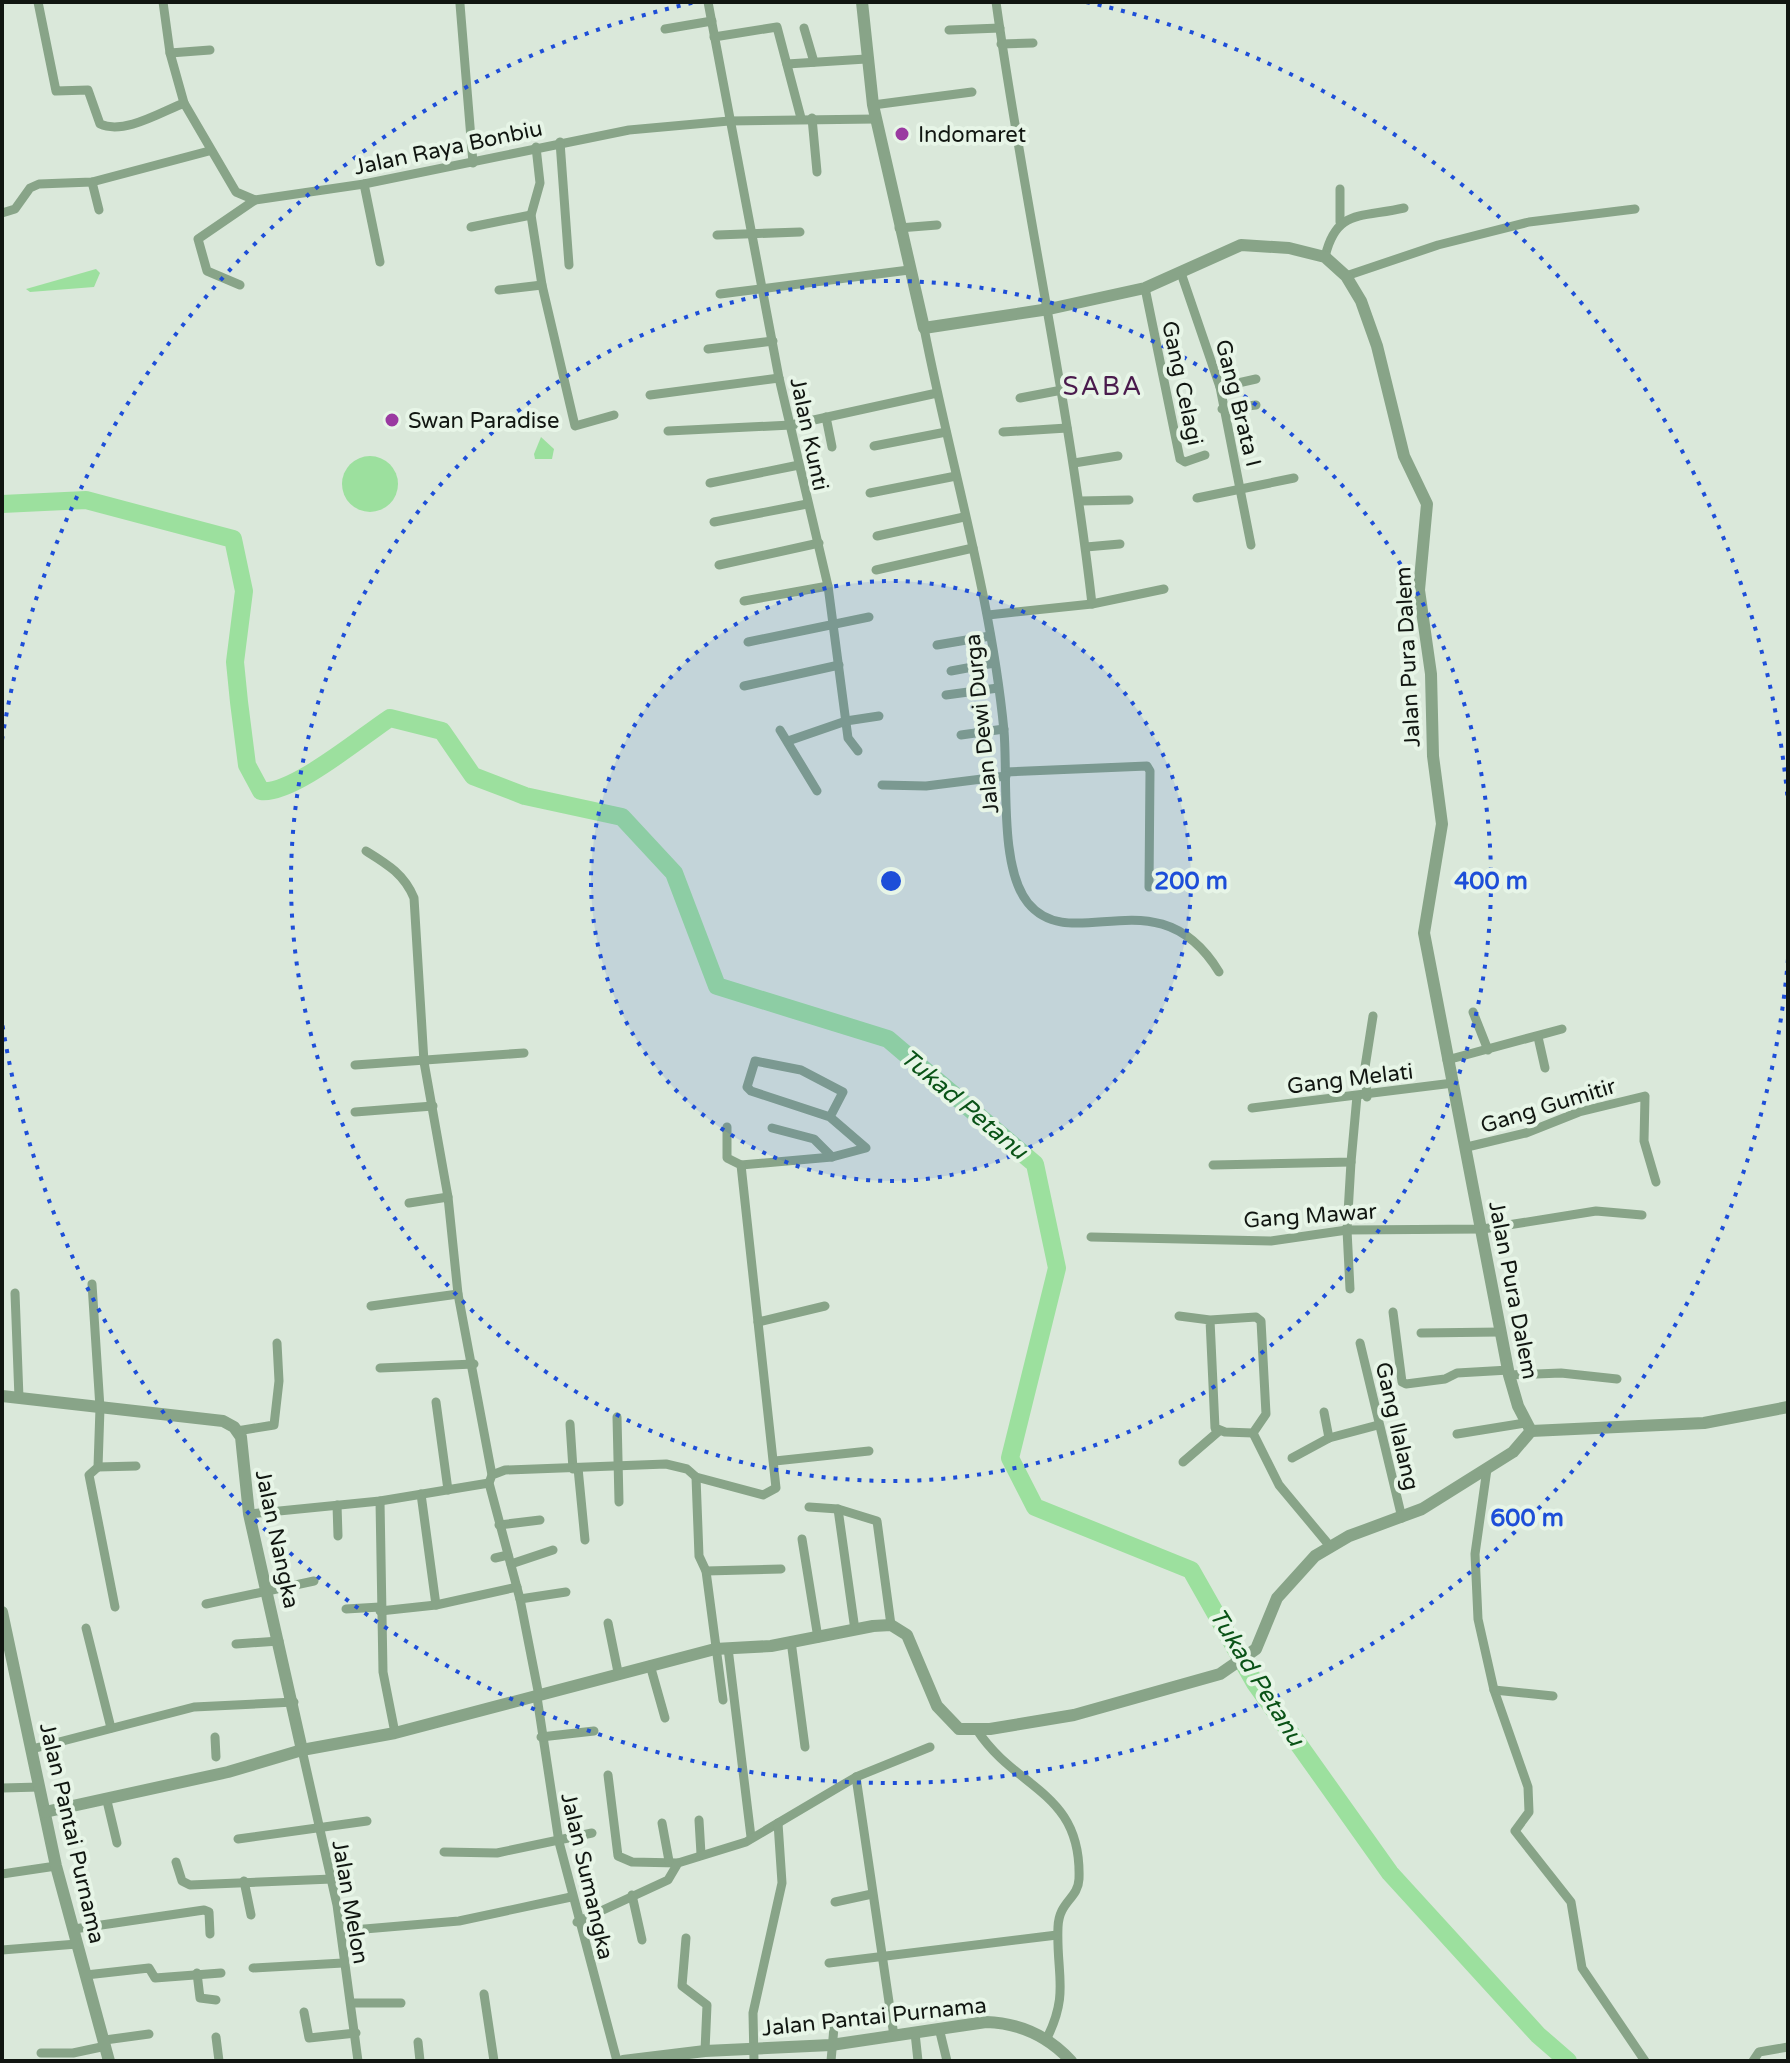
<svg xmlns="http://www.w3.org/2000/svg" width="1790" height="2063" viewBox="0 0 1790 2063" font-family="'Varela Round',sans-serif">
  <rect width="100%" height="100%" fill="#dae8da"/>
  <g fill="#9ce09e">
    <polygon points="96,269 100,273 94,287 30,292 26,289"/>
    <polygon points="541,437 554,449 552,459 535,459 534,454"/>
    <circle cx="370" cy="484" r="28"/>
  </g>
  <g fill="none" stroke-linecap="round" stroke-linejoin="round">
    <path stroke="#9ce09e" stroke-width="18" d="M2 504 86 500 233 539 244 591 235 662 239 702 247 765 261 791C292 795 361 737 390 718L442 731 473 776 525 796 622 817 674 873 717 986 888 1039 1035 1164 1057 1268 1010 1458 1035 1507 1191 1570 1255 1683 1390 1873 1538 2035 1568 2061"/>
    <g stroke="#88a488" stroke-width="9">
      <path d="M38 2 56 91 88 90 100 124C124 135 161 112 184 103"/>
      <polyline points="163,2 170,53 184,103 236,192 255,200 364,184 629,130 729,121 876,119"/>
      <polyline points="708,2 779,378 828,586 848,738 858,751"/>
      <path d="M996 2C1024 203 1069 402 1092 604"/>
      <polyline points="460,4 473,163"/>
      <polyline points="804,28 814,62"/>
      <polyline points="665,29 712,21"/>
      <polyline points="949,30 1000,28"/>
      <polyline points="714,37 777,27 801,118"/>
      <polyline points="1001,44 1033,43"/>
      <polyline points="170,53 210,50"/>
      <polyline points="787,64 866,59"/>
      <polyline points="873,105 972,92"/>
      <polyline points="812,118 817,172"/>
      <polyline points="560,142 569,265"/>
      <polyline points="536,147 540,183 531,215 542,285 575,426 614,415"/>
      <polyline points="92,182 99,210"/>
      <polyline points="364,184 380,262"/>
      <polyline points="1340,189 1340,222"/>
      <polyline points="2,213 15,209 30,188 39,184 92,182 209,151"/>
      <polyline points="471,227 531,215"/>
      <polyline points="899,228 937,225"/>
      <polyline points="717,235 800,232"/>
      <path d="M1325 257C1336 209 1360 218 1404 208"/>
      <polyline points="1181,273 1220,387 1251,545"/>
      <polyline points="1346,276 1438,245 1529,222 1635,209"/>
      <polyline points="240,285 207,271 198,239 255,200"/>
      <polyline points="1145,288 1180,459 1185,462 1205,455"/>
      <polyline points="499,290 542,285"/>
      <polyline points="720,294 909,270"/>
      <path d="M924 328C950 462 991 595 1004 731 1008 777 999 868 1028 903 1073 958 1158 872 1219 972"/>
      <polyline points="708,349 773,341"/>
      <polyline points="1220,387 1256,379"/>
      <polyline points="650,395 779,378"/>
      <polyline points="1020,398 1062,390"/>
      <polyline points="1222,409 1256,405"/>
      <polyline points="826,417 832,447"/>
      <polyline points="668,431 791,425 937,393"/>
      <polyline points="1003,432 1067,428"/>
      <polyline points="874,446 946,432"/>
      <polyline points="1074,463 1118,456"/>
      <polyline points="710,483 799,465"/>
      <polyline points="870,493 956,476"/>
      <polyline points="1197,498 1294,478"/>
      <polyline points="1080,501 1129,500"/>
      <polyline points="714,522 807,504"/>
      <polyline points="877,536 964,517"/>
      <polyline points="1086,547 1120,544"/>
      <polyline points="719,565 819,543"/>
      <polyline points="876,570 973,548"/>
      <polyline points="744,601 828,586"/>
      <polyline points="988,615 1092,604 1164,589"/>
      <polyline points="748,642 869,617"/>
      <polyline points="937,645 990,636"/>
      <polyline points="951,671 994,663"/>
      <polyline points="744,686 839,665"/>
      <polyline points="946,695 998,688"/>
      <polyline points="780,730 817,791"/>
      <polyline points="961,735 1004,729"/>
      <polyline points="788,741 846,721 879,716"/>
      <polyline points="1006,772 1147,766 1150,771 1149,887"/>
      <polyline points="882,785 926,786 1006,776"/>
      <path d="M366 851C387 864 404 874 414 898L424 1062 448 1197 458 1294 492 1475"/>
      <polyline points="1473,1012 1488,1050"/>
      <polyline points="1538,1037 1545,1068"/>
      <polyline points="1447,1060 1562,1029"/>
      <polyline points="355,1065 524,1053"/>
      <polyline points="1367,1097 1365,1067 1373,1016"/>
      <polyline points="1252,1108 1453,1083"/>
      <polyline points="355,1112 433,1106"/>
      <polyline points="772,1128 814,1139 832,1157"/>
      <polyline points="1467,1147 1526,1133 1579,1112 1645,1096 1644,1141 1656,1182"/>
      <polyline points="741,1165 832,1157 866,1148 830,1117 751,1091 747,1087 755,1061 801,1070 843,1092 830,1117"/>
      <polyline points="1213,1165 1351,1162 1357,1096"/>
      <polyline points="409,1203 448,1197"/>
      <polyline points="1091,1237 1271,1241 1347,1230 1483,1229 1596,1211 1642,1215"/>
      <polyline points="92,1284 100,1408 98,1467 89,1475 115,1607"/>
      <polyline points="1350,1289 1347,1230 1351,1162"/>
      <polyline points="15,1293 19,1398"/>
      <polyline points="371,1306 458,1294"/>
      <polyline points="1393,1312 1402,1382 1406,1384 1445,1379 1457,1373 1509,1370"/>
      <polyline points="1179,1316 1210,1320 1256,1317 1261,1321 1266,1414 1253,1433 1225,1432 1215,1428 1210,1320"/>
      <polyline points="758,1322 825,1306"/>
      <polyline points="1421,1333 1500,1332"/>
      <polyline points="1360,1343 1402,1518"/>
      <polyline points="380,1368 474,1364"/>
      <polyline points="1509,1375 1561,1373 1617,1379"/>
      <polyline points="436,1402 448,1490"/>
      <polyline points="1324,1412 1329,1438"/>
      <polyline points="617,1417 619,1502"/>
      <polyline points="570,1424 573,1469"/>
      <polyline points="237,1431 274,1425 279,1381 277,1343"/>
      <polyline points="1253,1433 1279,1485 1329,1545"/>
      <polyline points="1457,1434 1525,1423"/>
      <polyline points="1292,1458 1329,1438 1378,1425"/>
      <polyline points="775,1461 869,1451"/>
      <polyline points="1183,1462 1219,1431"/>
      <polyline points="98,1467 136,1466"/>
      <polyline points="578,1468 585,1540"/>
      <polyline points="1487,1469 1475,1554 1478,1619 1494,1690 1528,1787 1529,1812 1515,1831 1571,1902 1582,1968 1645,2061"/>
      <polyline points="696,1477 699,1556 706,1571 723,1700"/>
      <polyline points="421,1494 436,1605 517,1587"/>
      <polyline points="380,1501 383,1672 395,1733"/>
      <polyline points="337,1505 338,1536"/>
      <polyline points="809,1507 838,1509 877,1521 891,1625"/>
      <polyline points="838,1509 855,1630"/>
      <polyline points="249,1514 380,1501 489,1483"/>
      <polyline points="499,1525 540,1520"/>
      <polyline points="802,1539 818,1638"/>
      <polyline points="495,1558 508,1555"/>
      <polyline points="511,1564 553,1550"/>
      <polyline points="706,1571 781,1569"/>
      <polyline points="520,1599 566,1592"/>
      <polyline points="206,1604 314,1581"/>
      <polyline points="346,1609 380,1607"/>
      <polyline points="380,1611 436,1605"/>
      <polyline points="608,1623 618,1672"/>
      <polyline points="86,1628 111,1728"/>
      <polyline points="791,1641 805,1747"/>
      <polyline points="236,1644 279,1641"/>
      <polyline points="728,1648 751,1837"/>
      <polyline points="650,1665 665,1718"/>
      <polyline points="1494,1690 1553,1696"/>
      <polyline points="539,1696 520,1599 489,1483 492,1475 505,1470 666,1464 687,1469 696,1477 763,1495 776,1488 741,1165 727,1158 727,1127"/>
      <polyline points="537,1697 559,1842 617,2061"/>
      <path d="M977 1730C1016 1790 1082 1791 1079 1879 1078 1899 1059 1901 1058 1927 1056 1975 1070 1993 1046 2040"/>
      <polyline points="215,1737 216,1757"/>
      <polyline points="541,1737 594,1731"/>
      <polyline points="32,1749 194,1707 294,1702"/>
      <polyline points="302,1750 337,1905 358,2061"/>
      <polyline points="608,1775 618,1856 632,1862 678,1863"/>
      <polyline points="856,1777 894,2036"/>
      <polyline points="2,1788 40,1787"/>
      <polyline points="107,1801 117,1843"/>
      <polyline points="699,1820 701,1854"/>
      <polyline points="662,1823 669,1861"/>
      <polyline points="238,1839 367,1821"/>
      <polyline points="444,1852 497,1853 592,1833"/>
      <polyline points="176,1862 182,1881 190,1885 332,1879"/>
      <polyline points="2,1874 56,1866"/>
      <polyline points="244,1881 251,1915"/>
      <polyline points="632,1895 642,1940"/>
      <polyline points="835,1902 872,1894"/>
      <polyline points="577,1922 668,1880 678,1863 746,1842 856,1777 930,1747"/>
      <polyline points="74,1929 204,1910 209,1912 210,1934"/>
      <polyline points="341,1931 459,1921 571,1897"/>
      <polyline points="686,1938 682,1986 707,2005 705,2051"/>
      <polyline points="2,1950 77,1944"/>
      <polyline points="829,1963 1057,1935"/>
      <polyline points="253,1968 343,1963"/>
      <polyline points="197,1973 200,1998 216,2000"/>
      <polyline points="86,1975 149,1968 155,1978 221,1973"/>
      <polyline points="484,1994 494,2061"/>
      <polyline points="351,2003 401,2003"/>
      <polyline points="304,2012 309,2038 356,2033"/>
      <polyline points="939,2028 947,2061"/>
      <polyline points="915,2033 918,2061"/>
      <polyline points="216,2037 219,2061"/>
      <polyline points="105,2040 149,2034"/>
      <polyline points="418,2042 420,2061"/>
      <polyline points="41,2053 73,2053 106,2046"/>
      <polyline points="754,2061 753,2013 782,1883 778,1823"/>
      <polyline points="831,2061 835,2016"/>
      <polyline points="1753,2061 1759,2052 1788,2047"/>
    </g>
    <g stroke="#88a488" stroke-width="12">
      <polyline points="862,2 873,105 924,328 1049,309 1145,288 1241,245 1289,248 1325,257 1346,276 1361,301 1377,346 1404,456 1427,504 1419,590 1431,674 1433,756 1442,824 1424,933 1509,1375 1518,1406 1531,1431"/>
      <polyline points="2,1396 223,1421 234,1427 241,1437 249,1514 302,1750"/>
      <polyline points="1531,1431 1704,1423 1788,1407"/>
      <polyline points="2,1612 56,1866 109,2061"/>
      <polyline points="45,1812 228,1772 302,1750 395,1733 715,1649 771,1646 873,1626 891,1625 907,1635 937,1706 959,1729 990,1729 1074,1715 1220,1674 1256,1649 1277,1598 1315,1556 1349,1536 1422,1509 1513,1452 1531,1431"/>
      <path d="M623 2061 705 2051 831 2045 986 2022C1019 2023 1048 2036 1071 2061"/>
    </g>
  </g>
  <circle cx="891" cy="881" r="300" fill="#1d4ed8" fill-opacity=".12"/>
  <g fill="none" stroke="#1d4ed8" stroke-width="4" stroke-dasharray="4 8">
    <circle cx="891" cy="881" r="300"/>
    <circle cx="891" cy="881" r="600"/>
    <path d="M1788 959A900 900 0 0 1 2 1022M2 740A900 900 0 0 1 696 2M1086 2A900 900 0 0 1 1788 803"/>
  </g>
  <g fill="#9a3aa1" stroke="#e7f5e7" stroke-width="3">
    <circle cx="902" cy="134" r="8"/>
    <circle cx="392" cy="420" r="8"/>
  </g>
  <g text-anchor="middle" stroke-width="8" stroke-linejoin="round" paint-order="stroke">
    <g font-size="22" fill="#111611" stroke="#e7f5e7" text-anchor="start">
      <text x="918" y="142">Indomaret</text>
      <text x="408" y="428">Swan Paradise</text>
    </g>
    <g font-size="22" fill="#111611" stroke="#e7f5e7">
      <text transform="translate(448 147) rotate(-12)" y="8">Jalan Raya Bonbiu</text>
      <text transform="translate(1183 383) rotate(78)" y="8">Gang Celagi</text>
      <text transform="translate(1239 403) rotate(76)" y="8">Gang Brata I</text>
      <text transform="translate(810 434) rotate(78)" y="8">Jalan Kunti</text>
      <text transform="translate(1407 657) rotate(-93)" y="8">Jalan Pura Dalem</text>
      <text transform="translate(981 724) rotate(-96)" y="8">Jalan Dewi Durga</text>
      <text transform="translate(1350 1078) rotate(-7)" y="8">Gang Melati</text>
      <text transform="translate(1548 1105) rotate(-17)" y="8">Gang Gumitir</text>
      <text transform="translate(1310 1215) rotate(-4)" y="8">Gang Mawar</text>
      <text transform="translate(1514 1290) rotate(79)" y="8">Jalan Pura Dalem</text>
      <text transform="translate(1398 1426) rotate(77)" y="8">Gang Ilalang</text>
      <text transform="translate(278 1539) rotate(78)" y="8">Jalan Nangka</text>
      <text transform="translate(73 1833) rotate(77)" y="8">Jalan Pantai Purnama</text>
      <text transform="translate(588 1876) rotate(77)" y="8">Jalan Sumangka</text>
      <text transform="translate(351 1902) rotate(80)" y="8">Jalan Melon</text>
      <text transform="translate(874 2016) rotate(-6)" y="8">Jalan Pantai Purnama</text>
    </g>
    <g font-size="24" font-style="italic" fill="#0a5317" stroke="#e7f5e7">
      <text transform="translate(964 1104) rotate(40)" y="8">Tukad Petanu</text>
      <text transform="translate(1257 1677) rotate(58)" y="8">Tukad Petanu</text>
    </g>
    <g font-size="26" letter-spacing="2" fill="#4a1b4d" stroke="#e7f5e7">
      <text x="1103" y="395">SABA</text>
    </g>
  </g>
  <circle cx="891" cy="881" r="12" fill="#1d4ed8" stroke="#e7f5e7" stroke-width="4"/>
  <g font-size="24" text-anchor="middle" font-weight="bold" fill="#1d4ed8" stroke="#e7f5e7" stroke-width="8" stroke-linejoin="round" paint-order="stroke">
    <text x="1191" y="889">200 m</text>
    <text x="1491" y="889">400 m</text>
    <text x="1527" y="1526">600 m</text>
  </g>
  <rect width="1790" height="2063" fill="none" stroke="#111611" stroke-width="8"/>
</svg>
